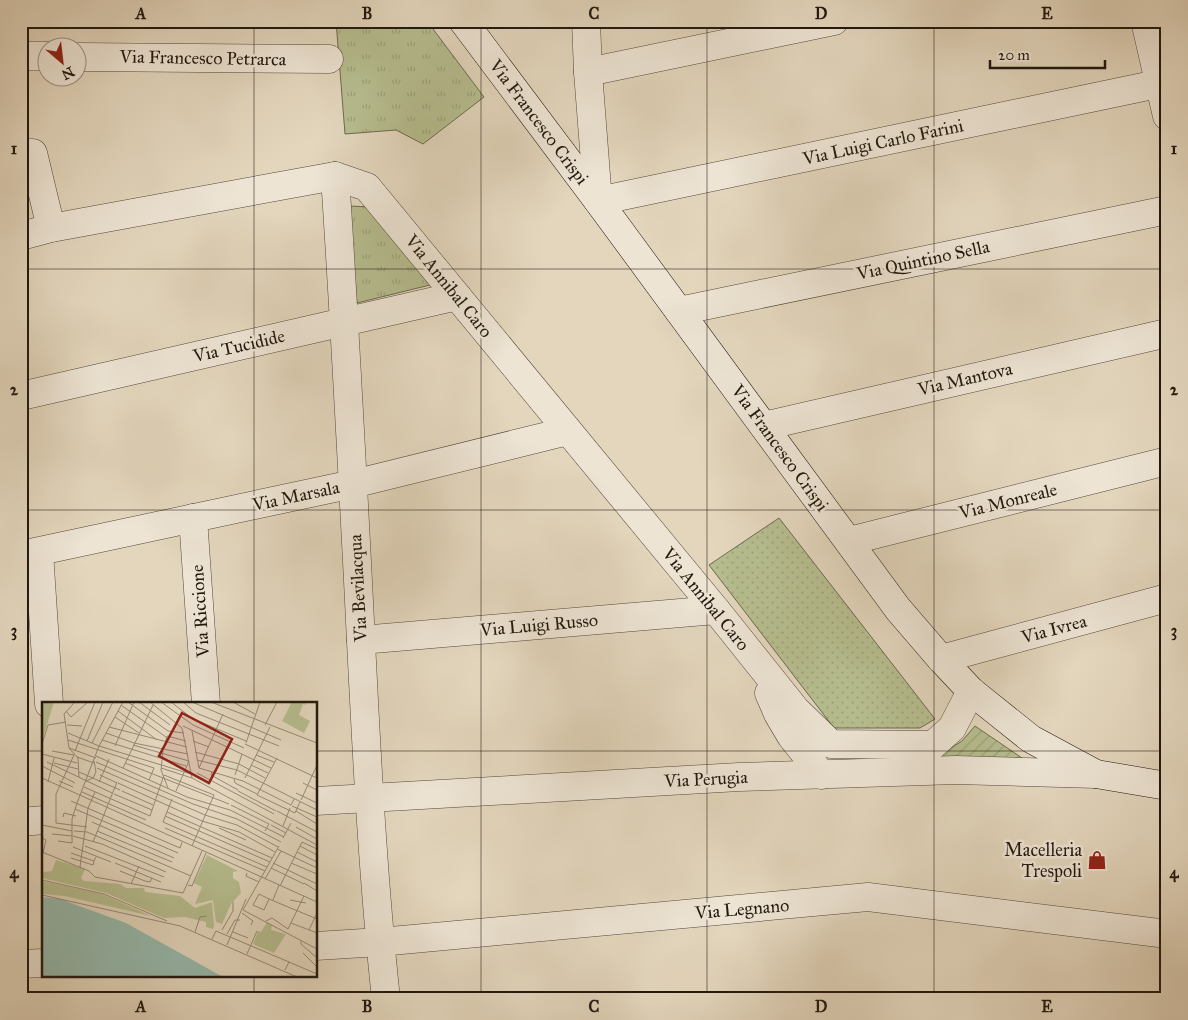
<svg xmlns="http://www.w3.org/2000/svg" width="1188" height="1020" viewBox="0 0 1188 1020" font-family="'IM FELL Great Primer',serif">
  <defs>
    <pattern id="grass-dots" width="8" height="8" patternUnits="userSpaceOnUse" patternTransform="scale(1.25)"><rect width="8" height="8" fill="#b6bd8f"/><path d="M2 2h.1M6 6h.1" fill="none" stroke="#9ca27a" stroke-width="1.8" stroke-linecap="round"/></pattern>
    <pattern id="park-tufts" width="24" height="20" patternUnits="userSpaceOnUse" patternTransform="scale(1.25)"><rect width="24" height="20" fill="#b6bd8f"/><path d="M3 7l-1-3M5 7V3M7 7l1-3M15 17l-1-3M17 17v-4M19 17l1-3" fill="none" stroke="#9ca27a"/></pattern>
    <pattern id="garden-furrows" width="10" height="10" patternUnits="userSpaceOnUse" patternTransform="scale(1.25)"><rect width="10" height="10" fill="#b6bd8f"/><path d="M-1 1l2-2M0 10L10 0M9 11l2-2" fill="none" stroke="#9ca27a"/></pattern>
  </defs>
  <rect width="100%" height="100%" fill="#e3d6bd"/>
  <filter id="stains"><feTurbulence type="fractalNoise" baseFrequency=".004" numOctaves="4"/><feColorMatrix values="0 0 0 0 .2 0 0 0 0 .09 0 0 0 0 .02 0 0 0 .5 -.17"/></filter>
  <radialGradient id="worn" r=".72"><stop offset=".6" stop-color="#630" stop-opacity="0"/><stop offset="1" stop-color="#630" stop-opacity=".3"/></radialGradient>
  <polygon fill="url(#grass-dots)" stroke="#6c6a4e" points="779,518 935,719 920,728 834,728 709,565"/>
  <g fill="url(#park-tufts)" stroke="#6c6a4e">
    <polygon points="336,21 427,21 484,97 423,144 396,130 345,134"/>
    <polygon points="348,206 372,207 434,284 357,303"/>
  </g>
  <polygon fill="url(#garden-furrows)" stroke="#6c6a4e" points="975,726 1022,758 935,758 962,741"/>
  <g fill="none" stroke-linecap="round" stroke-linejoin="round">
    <g stroke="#52483a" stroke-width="29">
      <g id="street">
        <polyline points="586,21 588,72 598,201 1167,82"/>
        <polyline points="1145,21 1167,116"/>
        <polyline points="21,56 48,56"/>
        <polyline points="78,57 329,59"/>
        <polyline points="588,72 834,21"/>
        <polyline points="21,153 33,153 51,228"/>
        <path d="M335 176C344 311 351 446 358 581 365 721 371 860 386 999"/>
        <polyline points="21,236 51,228 335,176 367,187 716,610 796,710 831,744 933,745 952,728 971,691"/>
        <polyline points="679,311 1167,210"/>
        <polyline points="21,396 457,296"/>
        <polyline points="764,426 1167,333"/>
        <polyline points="193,518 206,704"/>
        <polyline points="849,541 1167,461"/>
        <polyline points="39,552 49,704"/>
        <polyline points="21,555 353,484 568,431"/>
        <polyline points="361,640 716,610"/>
        <polyline points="941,659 1167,598"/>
        <polyline points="769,693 778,714 791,736 822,775"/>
        <polyline points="316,801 739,777 956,770 1096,774"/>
        <polyline points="21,822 44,820"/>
        <polyline points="316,946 380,942 868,897 1167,934"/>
        <polyline points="21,964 44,963"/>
      </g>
    </g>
    <g stroke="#21180e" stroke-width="29">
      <polyline id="secondary" points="463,21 598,201 898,609 941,659 971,691 1031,739 1096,774 1167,786"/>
    </g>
    <use href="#street" stroke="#ede4d4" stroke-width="28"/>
    <use href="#secondary" stroke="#ede4d4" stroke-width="28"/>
  </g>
  <path fill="none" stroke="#21180e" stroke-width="1" stroke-opacity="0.55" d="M254 21V704M481 21V999M707 21V999M934 21V999M21 269H1167M21 510H1167M21 751H44M316 751H1167M254 976V999"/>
  <defs>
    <g id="shop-bare" transform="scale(1.5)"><path d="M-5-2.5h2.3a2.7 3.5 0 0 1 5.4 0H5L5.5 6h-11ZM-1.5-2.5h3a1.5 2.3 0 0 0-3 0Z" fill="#8f2418" stroke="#ede4d4" stroke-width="2.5" paint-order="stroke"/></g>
  </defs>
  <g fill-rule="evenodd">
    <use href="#shop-bare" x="1097" y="860"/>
  </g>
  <g text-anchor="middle" stroke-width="5" stroke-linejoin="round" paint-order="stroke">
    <g font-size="18" fill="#21180e" stroke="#ede4d4">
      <text transform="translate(203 58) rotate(1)" y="6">Via Francesco Petrarca</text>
      <text transform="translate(539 122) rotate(53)" y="6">Via Francesco Crispi</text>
      <text transform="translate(883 142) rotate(-12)" y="6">Via Luigi Carlo Farini</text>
      <text transform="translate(923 260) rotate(-12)" y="6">Via Quintino Sella</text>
      <text transform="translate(449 286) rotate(51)" y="6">Via Annibal Caro</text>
      <text transform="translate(239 346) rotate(-13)" y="6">Via Tucidide</text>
      <text transform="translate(965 379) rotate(-13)" y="6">Via Mantova</text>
      <text transform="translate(780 448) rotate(54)" y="6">Via Francesco Crispi</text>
      <text transform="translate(296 496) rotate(-12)" y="6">Via Marsala</text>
      <text transform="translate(1008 501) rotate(-14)" y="6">Via Monreale</text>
      <text transform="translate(358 588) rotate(-93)" y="6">Via Bevilacqua</text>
      <text transform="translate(706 599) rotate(51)" y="6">Via Annibal Caro</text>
      <text transform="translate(200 611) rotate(-94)" y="6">Via Riccione</text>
      <text transform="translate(539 625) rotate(-5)" y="6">Via Luigi Russo</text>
      <text transform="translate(1054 629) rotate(-15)" y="6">Via Ivrea</text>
      <text transform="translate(706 779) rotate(-3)" y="6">Via Perugia</text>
      <text transform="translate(742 909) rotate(-5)" y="6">Via Legnano</text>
    </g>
    <g font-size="18" fill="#21180e" stroke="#ede4d4" text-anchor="end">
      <text x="1082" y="856">Macelleria<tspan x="1082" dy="21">Trespoli</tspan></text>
    </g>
  </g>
  <g transform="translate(42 702)">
    <rect width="275" height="275" fill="#e3d6bd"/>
    <path d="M14 158 43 167 39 176 42 179 78 182 84 186H102L103 190 138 194 153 206 170 200 172 223 171 227 164 225V220L143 215 122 216 64 191 0 176V170L10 169ZM0 179 60 192 109 214 23 194 0 192ZM225 220 230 223 229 228 244 232 232 251 211 242 216 229 219 230Z" fill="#b6bd8f"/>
    <path d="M0 0H12L0 39Z" fill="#b6bd8f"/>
    <path d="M165 153 196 169 191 170V176L197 180 199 191 189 202 180 222 174 220 171 198 153 202 160 185 152 181Z" fill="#b6bd8f"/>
    <path d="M250 0H261L265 3 261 2 257 13 268 19 262 31 240 19Z" fill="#b6bd8f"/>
    <path d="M0 195 18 197 84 221 181 275H0Z" fill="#96b9ad"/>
    <path fill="none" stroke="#958a77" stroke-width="1" d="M86 0 126 29 142 31M97 0 128 23M108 0 140 26 150 76 275 143M119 0 151 23 202 46M129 0 151 17 204 39M141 0 154 11 237 44M150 0 239 38M169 0 275 41M191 0 213 12M79 3 124 35M24 9 29 15 46 0M76 9 115 38M73 15 97 31M25 23 40 24M223 23 235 0M141 24 229 66M67 25 145 45M150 29 157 66M26 31 57 44 149 72M64 31 92 41 146 52M26 38 112 66 107 78M60 38 144 64M45 39 61 0M151 39 167 45M50 41 71 0M204 41 218 0M0 42 6 23 24 20M123 42 125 34 144 39M203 42 275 76M91 43 147 59 134 89M73 44 92 0M27 46 22 12 33 0M10 49 32 53 14 92V121M33 49 53 0M121 49 119 68 126 86M153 50 197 62 223 76M0 52 35 61M214 53 232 60M54 54 145 95 188 108 242 135M35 55 52 61M235 56 215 93 253 111 258 100M155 58 195 68 275 108M5 60 70 91M54 60 151 102 195 117 239 140M12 61 36 67M83 61 187 102M209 63 226 71M0 64 33 81M55 66 163 113 195 123 236 145M81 66 111 3M119 66 150 76M157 66 201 79 249 103 252 97M157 66 181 12M37 70 78 88M170 70 169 73 196 88M155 71 232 112M58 73 75 81M193 73 200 52M37 75 36 56 27 46 54 56M0 76 275 200M192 76 193 81 215 92M203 76 228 25M17 79 31 85M44 79 51 76 54 70 52 59M6 80 12 56M57 80 67 57M76 81 160 119 197 130 233 150M261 81 275 88M42 85 108 114 122 73 172 93 150 144M80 89 111 103M196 89 234 109M40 90 104 118M254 91 275 101M72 92 110 108M130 97 121 120 225 165M259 98 275 63M29 99 138 146 140 140M189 103 227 122 223 129M250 104 275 115M33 107 136 151M235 109 275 130M254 109 275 122M125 110 230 156M123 114 228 160M21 115 22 111 34 114M50 120 132 156M14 121 45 125M0 123 30 129M229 123 244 131M241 124 248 106M254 125 275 137M123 126 223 169M177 126 204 138M32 129 45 130 149 174M55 129 130 160M10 132 30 134M31 134 60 142 124 170M0 136 4 138 1 151M241 136 249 121M16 139 30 141V117L35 101 57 44 81 0M51 140 75 80M43 144 122 175M237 144 201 208 275 247M258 144 275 153M31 145 69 160M235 147 275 166M0 150 47 169 53 175 141 191 160 149M255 150 275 160M29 151 52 159 54 155M29 156 51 163 52 159M73 161 119 180M231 161 275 182M249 161 275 172M38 165 46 106 53 90M229 166 262 182M78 169 103 179 108 180 110 176M205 171 204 174 217 180M223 177 239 149M0 178 62 192 125 219M262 181 275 189M89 182 97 164M146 183 150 184 164 151M238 184 260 140 275 147M217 192 227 197 222 208 211 203ZM0 193 138 224 255 275M227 197 275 217M231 198 237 183M248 198 264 201M200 211 211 219 209 223M224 219 230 216 246 227 262 194M249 221 275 231M180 228 191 209V200M267 228 275 211M153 230 158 215 165 214M191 230 206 236M185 232 193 218H198M170 237 174 229 247 260M259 239V242L275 256M185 243 204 197M261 251 275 265M205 252 215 229M243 268 247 260 275 272"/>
    <path fill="#8f2418" fill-opacity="0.15" stroke="#8f2418" stroke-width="2.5" d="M140 11 190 37 167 81 117 54Z"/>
    <rect width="275" height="275" fill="none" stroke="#21180e" stroke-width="2.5"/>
  </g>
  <rect width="1188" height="1020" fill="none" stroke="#e3d6bd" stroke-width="55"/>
  <g transform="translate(62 62) rotate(152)"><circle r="24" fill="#ede4d4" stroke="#9b9285"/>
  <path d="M0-4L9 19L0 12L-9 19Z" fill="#8f2418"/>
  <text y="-8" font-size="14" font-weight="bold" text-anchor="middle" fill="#21180e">N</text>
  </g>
  <path d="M990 60v8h115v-8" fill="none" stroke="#21180e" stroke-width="2.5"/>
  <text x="998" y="60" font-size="15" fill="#21180e" stroke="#ede4d4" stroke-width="4" paint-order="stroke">20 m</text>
  <rect x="28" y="28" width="1132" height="964" fill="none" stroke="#21180e" stroke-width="2"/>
  <g font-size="16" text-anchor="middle" font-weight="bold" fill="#21180e">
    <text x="141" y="19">A</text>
    <text x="367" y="19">B</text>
    <text x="594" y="19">C</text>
    <text x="821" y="19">D</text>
    <text x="1047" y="19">E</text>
    <text x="14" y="154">1</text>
    <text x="1174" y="154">1</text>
    <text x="14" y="395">2</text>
    <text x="1174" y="395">2</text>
    <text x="14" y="636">3</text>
    <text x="1174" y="636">3</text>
    <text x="14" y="878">4</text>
    <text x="1174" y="878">4</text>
    <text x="141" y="1012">A</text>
    <text x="367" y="1012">B</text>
    <text x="594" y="1012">C</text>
    <text x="821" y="1012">D</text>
    <text x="1047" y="1012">E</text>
  </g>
  <rect width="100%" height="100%" filter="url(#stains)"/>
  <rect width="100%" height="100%" fill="url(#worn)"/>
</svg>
